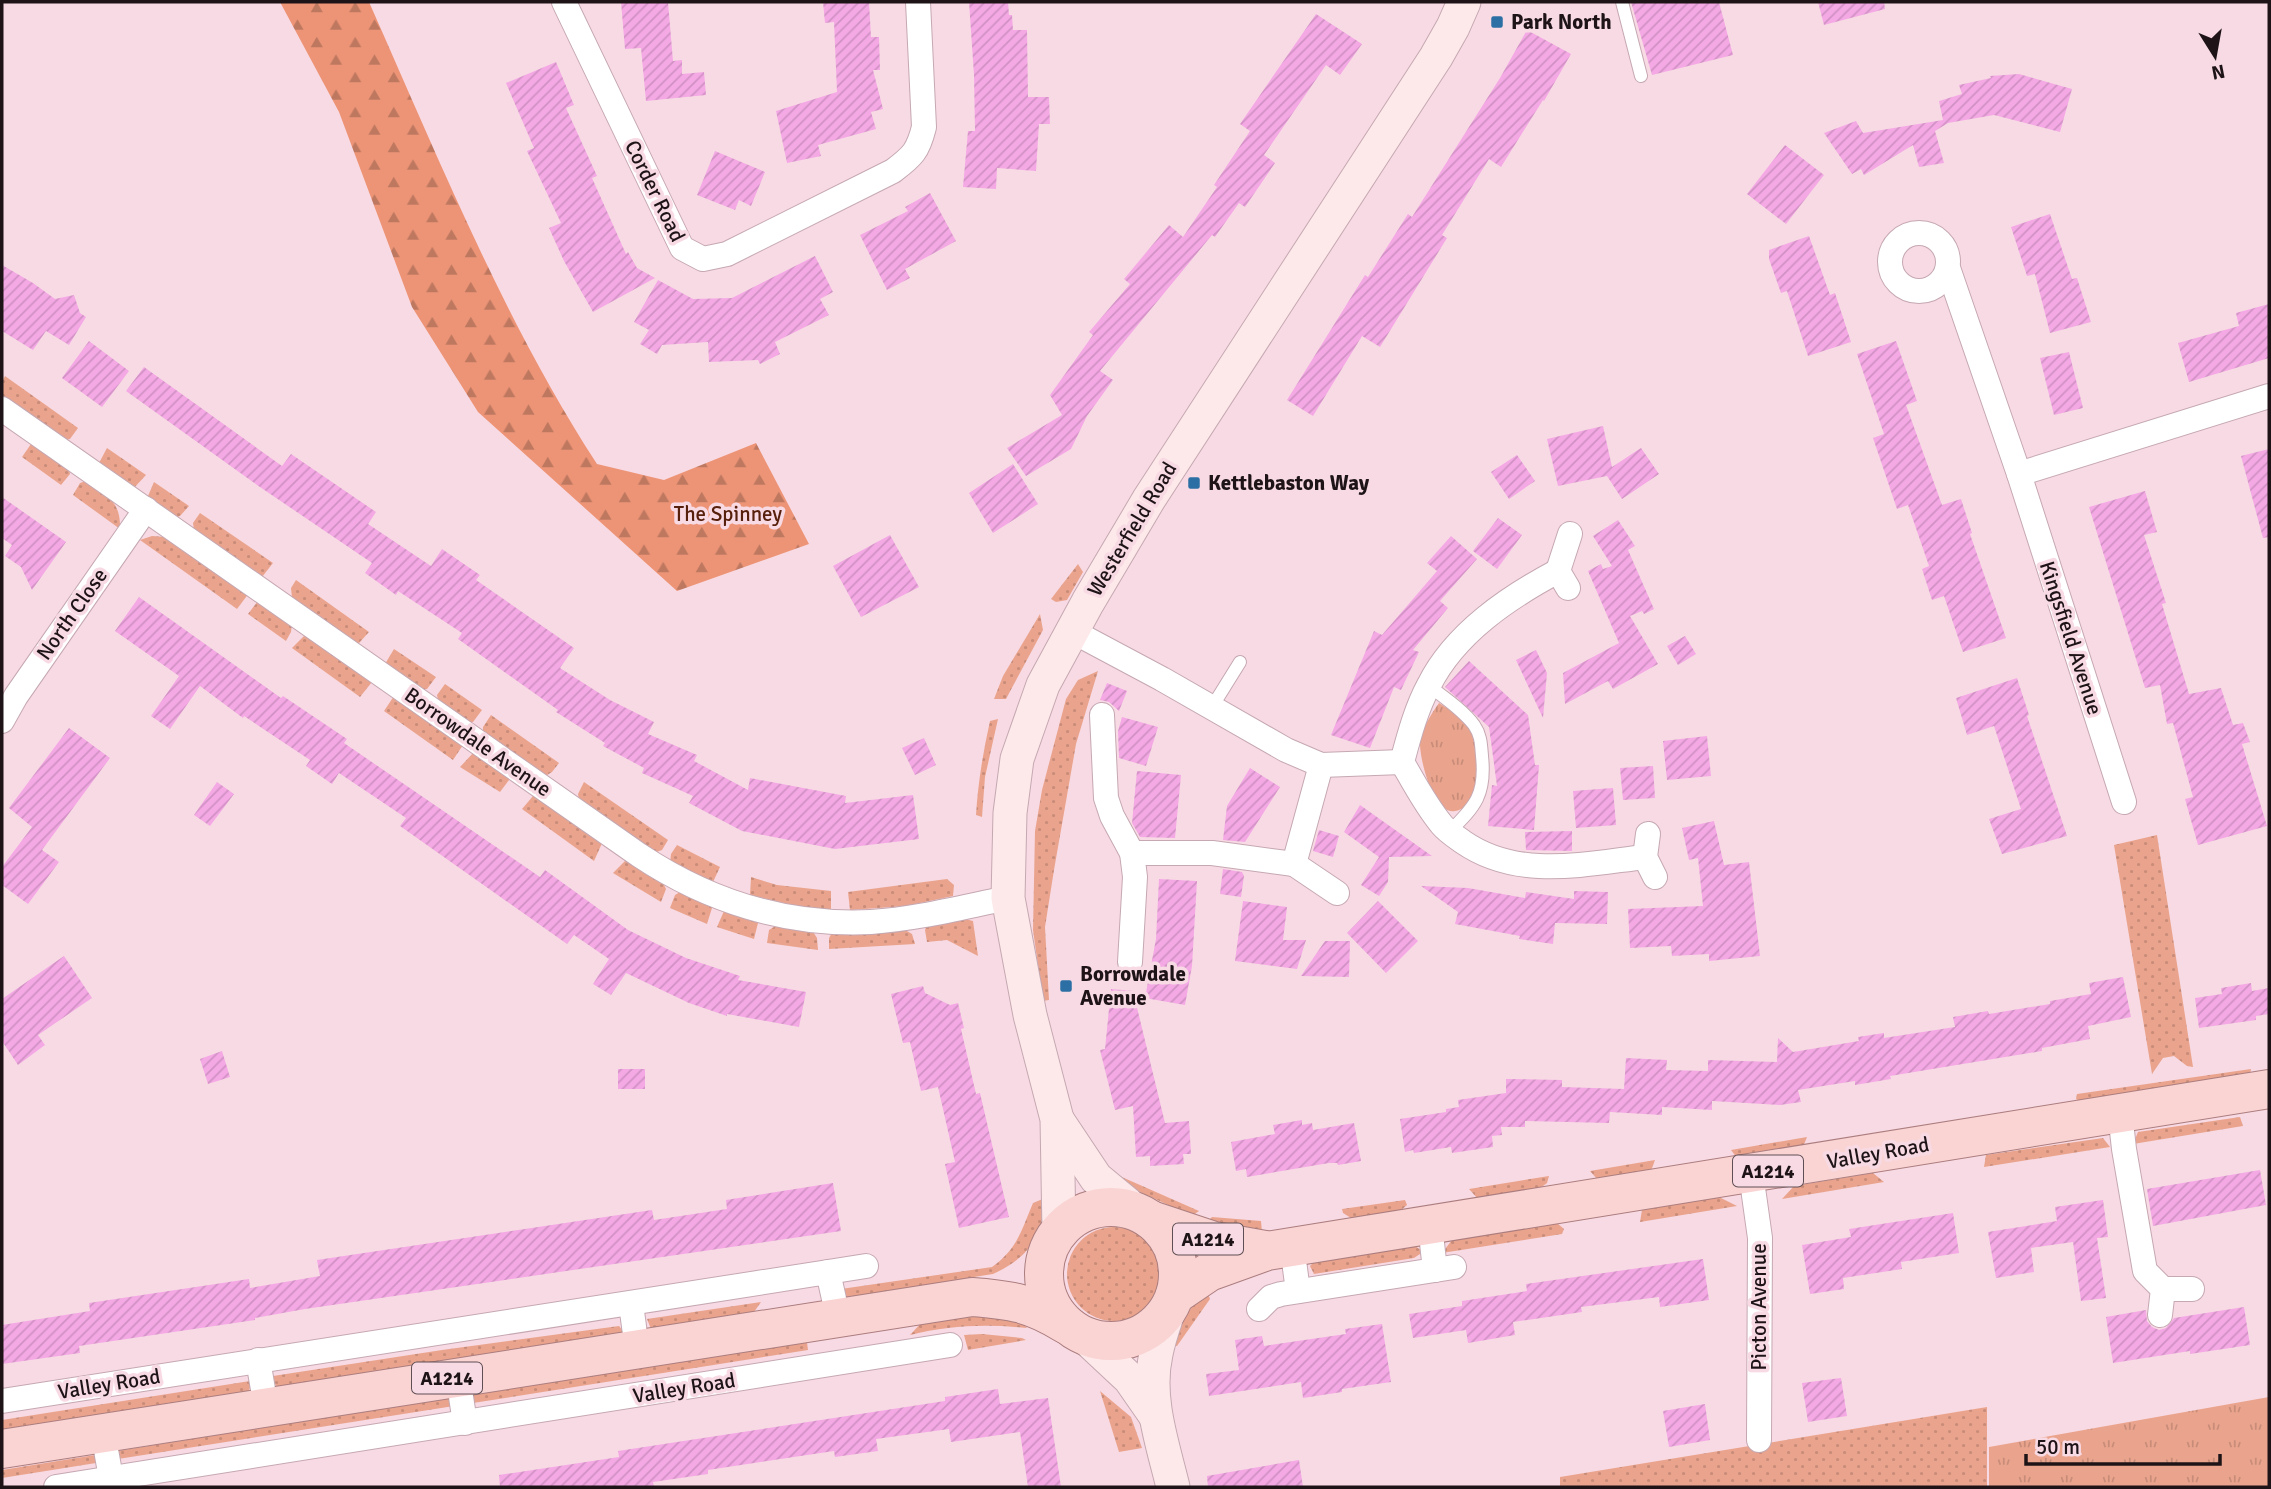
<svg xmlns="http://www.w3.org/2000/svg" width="2271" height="1489" viewBox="0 0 2271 1489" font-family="Signika,sans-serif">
  <defs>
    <pattern id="grass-dots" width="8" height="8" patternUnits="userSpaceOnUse" patternTransform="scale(1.75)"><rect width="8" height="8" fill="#eaa48d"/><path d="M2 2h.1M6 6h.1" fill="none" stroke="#c88c79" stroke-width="1.8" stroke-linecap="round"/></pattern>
    <pattern id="forest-firs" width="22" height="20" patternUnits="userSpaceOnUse" patternTransform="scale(1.75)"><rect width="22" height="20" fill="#ed9476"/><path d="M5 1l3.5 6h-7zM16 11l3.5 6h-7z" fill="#bf7860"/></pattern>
    <pattern id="park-tufts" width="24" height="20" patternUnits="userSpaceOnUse" patternTransform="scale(1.75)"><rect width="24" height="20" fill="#eaa48d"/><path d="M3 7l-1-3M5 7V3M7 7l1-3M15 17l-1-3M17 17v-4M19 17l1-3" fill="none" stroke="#c88c79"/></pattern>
    <pattern id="building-hatch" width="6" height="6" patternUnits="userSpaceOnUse" patternTransform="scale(1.75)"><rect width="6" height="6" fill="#f4a9e5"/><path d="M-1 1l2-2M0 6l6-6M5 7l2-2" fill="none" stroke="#d191c4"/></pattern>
  </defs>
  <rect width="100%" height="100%" fill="#f8dae4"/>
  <g fill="url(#grass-dots)">
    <polygon points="5,376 78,428 70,439 65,440 2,395 2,382"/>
    <polygon points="31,444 69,469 70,474 61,485 22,457"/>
    <polygon points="107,448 146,475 133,489 99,463"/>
    <path d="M86 481C107 496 121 501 120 529L73 495 80 483Z"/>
    <polygon points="154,482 189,506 180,516 175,518 150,503 148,496"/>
    <polygon points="200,513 273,563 262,577 194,530 193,523"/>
    <polygon points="152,536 166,537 249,593 237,609 140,540"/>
    <polygon points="1078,564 1083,572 1067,600 1056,602 1051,599"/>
    <polygon points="296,580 369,632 359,643 354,643 292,598 291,588"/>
    <polygon points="258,601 292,624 291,632 286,641 248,614"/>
    <polygon points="1040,614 1043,630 1006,699 994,699 1003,676"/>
    <polygon points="305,635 372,682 360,697 292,648"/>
    <polygon points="394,649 436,677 427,689 420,690 385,664"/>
    <polygon points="1098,671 1076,744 1054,870 1045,927 1049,1000 1043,1001 1033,930 1035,831 1042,790 1066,699 1078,680"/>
    <polygon points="445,684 482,710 473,722 467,722 438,700 437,695"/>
    <polygon points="394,696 463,745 453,760 384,711"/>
    <polygon points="491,715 559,763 552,772 544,777 483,731 483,727"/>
    <path d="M998 719 985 777 982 817 976 815C978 783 983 752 990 721Z"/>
    <polygon points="474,752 509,775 509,780 500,792 460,767"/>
    <polygon points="584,782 668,840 662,850 654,853 579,801 578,794"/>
    <polygon points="537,795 603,841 594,861 522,809 533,796"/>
    <polygon points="2157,835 2193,1067 2187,1066 2174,1056 2163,1058 2152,1074 2114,845"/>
    <polygon points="677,845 720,867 713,882 670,863 671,854"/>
    <polygon points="626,860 663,883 666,889 661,902 613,873"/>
    <polygon points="751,877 777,885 831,891 831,910 813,910 750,895"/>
    <polygon points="947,879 954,885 953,896 906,906 850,910 848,892"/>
    <polygon points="680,892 710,905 712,908 707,924 670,908 675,895"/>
    <polygon points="724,911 752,919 758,923 754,939 717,927"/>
    <polygon points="961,918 973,921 978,956 947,940 927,942 925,930 927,924"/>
    <polygon points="777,925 812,930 817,938 818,950 767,943 769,930"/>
    <polygon points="902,928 912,934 915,944 829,949 829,938 833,931"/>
    <polygon points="2251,1069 2250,1075 2080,1101 2076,1099 2077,1094"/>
    <polygon points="2240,1117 2243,1126 2133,1144 2138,1132"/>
    <polygon points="1807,1137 1803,1147 1737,1158 1731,1150"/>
    <polygon points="2103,1138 2110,1147 1984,1167 1986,1155"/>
    <polygon points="1655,1160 1651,1171 1597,1179 1590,1171"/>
    <polygon points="1873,1173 1884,1182 1782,1199 1794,1186"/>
    <polygon points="1115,1174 1199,1211 1192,1216 1114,1180"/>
    <polygon points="1549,1176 1547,1183 1539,1189 1478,1199 1469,1189"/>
    <polygon points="1719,1197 1737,1206 1640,1222 1642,1210"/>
    <path d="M1045 1198C1043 1237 1028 1258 993 1274L842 1298 841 1289 992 1267C1018 1248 1021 1231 1033 1203Z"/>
    <polygon points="1405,1200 1407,1205 1400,1211 1351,1218 1343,1213 1342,1209"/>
    <polygon points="1212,1217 1261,1221 1262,1232 1207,1222"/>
    <polygon points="1557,1223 1564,1229 1562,1234 1442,1253 1452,1240"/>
    <circle cx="1114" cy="1274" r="47"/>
    <polygon points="1415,1246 1421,1250 1420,1254 1414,1258 1314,1274 1310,1266 1315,1261"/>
    <polygon points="1206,1288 1210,1299 1177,1346 1171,1346 1181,1322"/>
    <polygon points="761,1302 754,1312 651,1329 647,1319"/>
    <path d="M978 1315 1019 1319 1027 1328C987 1324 950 1325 910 1335L922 1322Z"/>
    <polygon points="619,1326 625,1333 276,1387 273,1376 442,1350"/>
    <polygon points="982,1334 1022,1338 1026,1340 968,1350 964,1335"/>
    <polygon points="807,1342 808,1350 473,1403 472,1395"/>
    <polygon points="250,1381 252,1384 248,1392 2,1430 2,1420"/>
    <polygon points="1100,1391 1131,1417 1142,1448 1119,1452"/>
    <polygon points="449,1398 454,1406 118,1459 117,1451"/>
    <polygon points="1987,1407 1987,1487 1560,1487 1560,1477"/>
    <polygon points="95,1455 96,1463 2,1478 2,1470"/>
  </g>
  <path fill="url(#forest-firs)" d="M280 2H369C438 157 504 321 597 464L664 480 756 443 809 544 677 591 478 412 412 307 339 112Z"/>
  <g fill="url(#park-tufts)">
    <path d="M1439 703C1448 709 1462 717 1469 726 1481 744 1484 807 1455 811 1433 815 1419 758 1420 741 1422 728 1432 713 1439 703Z"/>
    <polygon points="2269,1397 2269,1487 1989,1487 1989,1447"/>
  </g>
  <g fill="url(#building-hatch)">
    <polygon points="621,2 668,2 673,61 682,60 682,74 704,72 706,95 646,101 641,48 625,49"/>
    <polygon points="823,2 869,2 871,37 879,37 880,70 873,70 883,109 871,112 876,129 818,145 821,156 787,163 776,111 837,92 834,22 825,23"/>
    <polygon points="969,2 1008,2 1009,15 1012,15 1013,30 1027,30 1028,97 1049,97 1050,124 1039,124 1036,171 997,168 996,189 963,187 968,131 975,131 974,75"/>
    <polygon points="1631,2 1719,2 1733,55 1652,75"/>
    <polygon points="1818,2 1884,2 1885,9 1824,25"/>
    <polygon points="1316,14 1362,44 1340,75 1326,65 1264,155 1275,163 1245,207 1239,203 1215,237 1212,235 1100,371 1113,380 1087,416 1071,449 1026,476 1007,448 1062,415 1050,395 1093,335 1089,332 1130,284 1124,279 1169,225 1183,237 1217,187 1214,185 1250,131 1240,124"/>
    <polygon points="1527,30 1571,54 1544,101 1543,100 1501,167 1489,159 1442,235 1447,238 1380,347 1362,336 1313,416 1287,400 1365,275 1368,277 1408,214 1412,217 1500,78"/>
    <polygon points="556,62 574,105 566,108 597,176 592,178 626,254 628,252 637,268 655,278 593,312 564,261 549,228 561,223 527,151 534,148 506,83"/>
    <polygon points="2019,74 2072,89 2060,132 1994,115 1948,123 1935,131 1944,163 1919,167 1913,145 1864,175 1861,169 1852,174 1824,133 1856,121 1863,133 1943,120 1939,101 1962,94 1959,85 1991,78 1990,76"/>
    <polygon points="1785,145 1824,175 1786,224 1747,194"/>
    <polygon points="715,151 765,172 751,206 739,200 735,210 697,195"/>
    <polygon points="930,193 956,241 905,269 910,278 887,290 860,235 908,211 905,207"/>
    <polygon points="2050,214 2072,279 2077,278 2091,322 2050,333 2035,274 2027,276 2011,227"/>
    <polygon points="1809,236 1830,295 1835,293 1851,342 1808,356 1787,291 1781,293 1769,259 1769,250"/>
    <polygon points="815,256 833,292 820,299 829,315 775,342 780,354 760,364 758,360 709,362 708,342 662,345 657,354 640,344 649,330 634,322 658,280 693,299 732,298"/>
    <polygon points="2,265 33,283 55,299 74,295 80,313 86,317 69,345 46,331 33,350 2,331"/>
    <polygon points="2269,304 2269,358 2189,382 2178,343 2239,326 2236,313"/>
    <polygon points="89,341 129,371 102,407 62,378"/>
    <polygon points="1896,341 1917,401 1906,405 1942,505 1961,499 1972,533 1970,534 2006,638 1963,652 1944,596 1932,600 1922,569 1929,566 1908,505 1897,509 1873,438 1884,434 1857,354"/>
    <polygon points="2069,352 2083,408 2054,415 2040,358"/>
    <polygon points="144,367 282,466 291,454 376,512 368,524 431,566 442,549 480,575 476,580 574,648 560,668 610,700 654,722 648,734 697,755 694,761 748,790 750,778 846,796 845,803 913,795 919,839 835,849 742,831 689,803 693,796 642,773 644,768 603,746 605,743 556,712 558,710 458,639 462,633 398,591 396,595 365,573 372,563 257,485 126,391"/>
    <polygon points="1603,426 1612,467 1641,448 1659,474 1622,499 1607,476 1558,486 1547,439"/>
    <polygon points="2269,449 2269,537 2263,538 2241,456"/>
    <polygon points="1517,455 1535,481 1509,499 1491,472"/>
    <polygon points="1013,464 1038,504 993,533 969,493"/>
    <polygon points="2145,491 2157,532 2144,535 2166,603 2162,604 2189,694 2221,688 2233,725 2243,723 2250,742 2242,744 2267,826 2198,845 2185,799 2193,797 2173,723 2167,724 2160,685 2145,688 2089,507"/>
    <polygon points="2,497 66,542 32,590 21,567 5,556 12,545 2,538"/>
    <polygon points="1498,518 1522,535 1497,569 1473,551"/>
    <polygon points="1618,520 1635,546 1628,550 1654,609 1644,614 1642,611 1630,616 1658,664 1613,689 1608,681 1565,704 1563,673 1619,643 1588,571 1601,564 1603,569 1612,566 1593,536"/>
    <polygon points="890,535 919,587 861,617 833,566"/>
    <polygon points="1451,536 1477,559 1440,601 1448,608 1413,650 1419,652 1401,690 1394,687 1370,748 1331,735 1374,631 1382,635 1437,571 1427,563"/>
    <polygon points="139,597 281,698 283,696 347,739 344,743 540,877 545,870 628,930 686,958 740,976 738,980 806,992 799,1027 727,1014 727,1016 689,1003 626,973 611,995 593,984 609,959 574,935 567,944 400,826 406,818 339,773 332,784 306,766 310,760 244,716 243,718 200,686 170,729 151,716 179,676 115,631"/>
    <polygon points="1685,636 1696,654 1678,665 1667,646"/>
    <polygon points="1536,650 1547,673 1543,718 1516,660"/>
    <polygon points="1469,661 1528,715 1535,765 1539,765 1534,830 1488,826 1492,785 1497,786 1489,727 1445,687"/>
    <polygon points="2017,678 2029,715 2027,716 2067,836 2002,854 1989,819 2021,809 1994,726 1967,735 1956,698"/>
    <polygon points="1107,683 1127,691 1119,711 1109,702 1100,700"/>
    <polygon points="1122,717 1158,727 1146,766 1119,758 1118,731"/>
    <polygon points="69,728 110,758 42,850 59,862 28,904 2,885 2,867 32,827 9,808"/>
    <polygon points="1707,736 1711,776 1667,780 1663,741"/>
    <polygon points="924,738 936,765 915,775 902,748"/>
    <polygon points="1653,766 1655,798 1623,800 1620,768"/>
    <polygon points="1250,768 1280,787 1245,842 1223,840 1227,806"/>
    <polygon points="1137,771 1181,775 1175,838 1140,837 1132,823"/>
    <polygon points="217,782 234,794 210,826 194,815"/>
    <polygon points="1613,788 1616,825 1576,828 1573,791"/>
    <polygon points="1360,805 1432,856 1389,857 1388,882 1379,896 1361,885 1379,857 1344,832"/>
    <polygon points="1714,821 1724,865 1749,862 1760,956 1709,961 1709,954 1672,956 1671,946 1630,948 1628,909 1703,906 1698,858 1689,860 1682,828"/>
    <polygon points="1319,830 1339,836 1333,857 1313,851"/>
    <polygon points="1572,831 1572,851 1526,850 1525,832"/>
    <polygon points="1223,869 1242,872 1244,876 1241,897 1220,894"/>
    <polygon points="1159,879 1197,881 1192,966 1185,1005 1145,998 1156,939"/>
    <polygon points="1421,886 1468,888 1525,898 1526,892 1574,899 1574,891 1608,892 1607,924 1555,923 1553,944 1519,939 1520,936 1455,924 1458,912"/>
    <polygon points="1243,901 1287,907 1283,940 1306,940 1297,969 1235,961"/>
    <polygon points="1378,901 1418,941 1386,973 1347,933"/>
    <polygon points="1325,941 1350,941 1349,977 1301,976"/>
    <polygon points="64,956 92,998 38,1035 45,1045 18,1065 2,1041 2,999"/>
    <polygon points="2123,977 2131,1017 2088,1026 2090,1039 2042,1048 2042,1051 1890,1076 1891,1079 1855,1085 1855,1081 1798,1090 1801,1102 1780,1105 1712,1101 1712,1110 1662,1107 1662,1115 1610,1112 1609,1123 1525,1121 1525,1127 1501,1127 1502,1135 1492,1136 1493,1147 1452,1153 1451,1147 1414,1153 1413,1150 1405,1152 1400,1119 1446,1112 1446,1109 1459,1107 1458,1100 1506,1093 1506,1079 1562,1080 1562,1087 1624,1089 1626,1058 1667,1060 1666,1070 1708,1071 1708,1060 1777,1062 1778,1038 1793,1052 1859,1041 1858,1037 1884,1033 1884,1038 1955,1027 1953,1017 1988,1011 1989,1014 2050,1004 2050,1001 2091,994 2089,983"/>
    <polygon points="2251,983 2252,991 2269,988 2269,1014 2256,1016 2256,1020 2199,1028 2195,998 2222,994 2221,988"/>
    <polygon points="923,986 925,993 950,1005 958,1003 964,1028 961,1029 976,1094 980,1093 1009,1217 959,1228 945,1164 955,1162 938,1087 921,1091 910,1042 903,1043 891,994"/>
    <polygon points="1111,989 1133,991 1165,1123 1189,1121 1191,1154 1183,1154 1184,1164 1150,1166 1150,1156 1136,1157 1133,1106 1115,1110 1100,1050 1105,1049"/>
    <polygon points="222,1051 230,1077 208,1084 200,1059"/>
    <rect x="618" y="1069" width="27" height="20"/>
    <polygon points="1302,1120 1302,1125 1312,1123 1313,1130 1354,1123 1361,1161 1338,1165 1337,1163 1329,1163 1247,1177 1246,1169 1236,1171 1231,1142 1275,1134 1273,1125"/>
    <polygon points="2260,1170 2266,1205 2153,1226 2147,1189"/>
    <polygon points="833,1183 841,1231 305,1309 255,1318 255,1320 79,1346 80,1353 2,1364 2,1325 90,1311 89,1303 249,1279 250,1288 320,1276 317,1260 652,1210 654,1220 727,1209 726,1200"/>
    <polygon points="2103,1200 2108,1237 2097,1238 2106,1298 2081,1301 2073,1242 2031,1248 2034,1272 1996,1278 1988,1232 2057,1221 2055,1207"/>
    <polygon points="1953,1213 1959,1253 1901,1262 1902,1269 1843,1278 1844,1289 1810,1294 1802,1245 1851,1237 1849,1229"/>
    <polygon points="1703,1259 1709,1300 1660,1307 1659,1297 1581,1307 1582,1312 1513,1322 1515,1335 1468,1343 1466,1330 1413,1338 1409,1314 1462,1306 1462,1301 1527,1291 1526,1284"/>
    <polygon points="2244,1307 2250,1345 2190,1354 2190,1351 2113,1363 2106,1317 2146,1310 2147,1321 2152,1327 2159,1330 2166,1328 2174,1318"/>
    <polygon points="1382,1324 1391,1382 1342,1389 1342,1392 1303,1398 1301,1382 1209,1396 1206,1374 1239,1370 1235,1340 1262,1336 1264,1346 1346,1334 1345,1329"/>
    <polygon points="1841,1378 1847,1416 1808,1422 1802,1383"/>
    <polygon points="998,1389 1000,1404 1048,1398 1061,1487 1028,1487 1020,1432 951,1442 949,1429 876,1439 878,1451 835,1457 834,1451 708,1470 708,1474 653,1482 654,1487 500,1487 499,1475 619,1457 618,1451 945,1401 945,1397"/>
    <polygon points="1705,1404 1710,1440 1669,1447 1663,1411"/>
    <polygon points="1299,1460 1303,1487 1208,1487 1207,1476"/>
  </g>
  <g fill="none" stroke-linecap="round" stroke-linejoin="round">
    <g stroke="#c5a8b2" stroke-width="14">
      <g id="lane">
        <polyline points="1622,2 1641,76"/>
        <path d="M1428 685C1443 697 1462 709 1474 725 1481 735 1481 744 1482 756 1486 794 1476 806 1449 832"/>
        <polyline points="1212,707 1240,662"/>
      </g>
    </g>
    <g stroke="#c5a8b2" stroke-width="26">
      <g id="street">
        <path d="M564 2 682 248 703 259 727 254 893 171C913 156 918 151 924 127L918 2"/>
        <circle cx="1919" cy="262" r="29"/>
        <polyline points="1948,268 2019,474 2124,802"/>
        <path d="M2 409 639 855C708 901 787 926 871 922 917 919 963 907 1008 898"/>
        <polyline points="2019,474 2269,396"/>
        <path d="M1558 571C1509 597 1455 633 1429 685 1416 709 1409 736 1402 762 1414 783 1426 806 1442 825 1448 832 1456 837 1463 842 1518 880 1584 864 1645 857"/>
        <polyline points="1568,588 1558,571 1570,534"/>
        <polyline points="1072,631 1162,679 1286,750 1321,765 1402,762"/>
        <polyline points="1102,715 1106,798 1112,816 1132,853 1135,877 1130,962"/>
        <polyline points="2,721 16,696 146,509"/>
        <polyline points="1648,834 1645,857 1655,877"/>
        <polyline points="1132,853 1212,853 1294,864 1321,765"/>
        <polyline points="1294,864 1337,893"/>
        <polyline points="2120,1113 2124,1149 2145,1271 2163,1289 2160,1315"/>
        <polyline points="1751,1174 1760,1238 1759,1440"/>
        <polyline points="1430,1225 1435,1270"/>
        <polyline points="1292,1246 1298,1291"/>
        <polyline points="828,1272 866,1266"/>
        <polyline points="2163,1289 2192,1289"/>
        <polyline points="631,1304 637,1349"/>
        <polyline points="1259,1309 1271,1297 1281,1294 1454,1267"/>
        <polyline points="258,1360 266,1407"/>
        <polyline points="458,1377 465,1423"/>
        <polyline points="2,1401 828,1272 838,1317"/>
        <polyline points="103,1433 111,1478"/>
        <polyline points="56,1487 950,1345"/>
      </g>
    </g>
    <g stroke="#c5a8b2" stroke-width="35">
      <g id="secondary">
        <polyline points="1058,1121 1096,1178 1137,1212"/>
        <polyline points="1059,1232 1057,1119 1030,1015 1008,898 1010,813 1017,759 1043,685 1088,602 1149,499 1436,57 1453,27 1464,2"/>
        <path d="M1170 1307C1165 1322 1159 1338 1156 1354 1146 1398 1163 1445 1173 1487"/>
        <polyline points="1084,1336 1130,1379 1155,1415"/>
      </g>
    </g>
    <g stroke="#ab7d7e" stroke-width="40">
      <g id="primary">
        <circle cx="1111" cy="1274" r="67"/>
        <polyline points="1151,1220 1214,1241 1265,1250"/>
        <polyline points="1175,1295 1209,1272 1267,1251 2269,1089"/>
        <path d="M2 1449 972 1297C1012 1300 1031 1303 1065 1324"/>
      </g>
    </g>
    <use href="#lane" stroke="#fff" stroke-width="12"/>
    <use href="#street" stroke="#fff" stroke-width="24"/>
    <use href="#secondary" stroke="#fde9e9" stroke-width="33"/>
    <use href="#primary" stroke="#fad3d3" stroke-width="38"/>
  </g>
  <g fill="#2b6fa4" stroke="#f8dae4" stroke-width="2.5">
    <rect x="1490" y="15" width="14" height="14" rx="3.5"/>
    <rect x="1187" y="476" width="14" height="14" rx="3.5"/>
    <rect x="1059" y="979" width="14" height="14" rx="3.5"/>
  </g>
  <g text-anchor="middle" stroke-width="7" stroke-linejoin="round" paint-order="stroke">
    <g fill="#f8dae4" stroke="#5f4f54" stroke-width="2">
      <rect x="1733" y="1155.5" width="70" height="31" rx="5"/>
      <rect x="1173" y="1223.5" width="70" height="31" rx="5"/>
      <rect x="412" y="1362.5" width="70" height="31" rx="5"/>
    </g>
    <g font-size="19" font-weight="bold" fill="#1e1417">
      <text x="1768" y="1178">A1214</text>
      <text x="1208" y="1246">A1214</text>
      <text x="447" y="1385">A1214</text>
    </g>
    <g font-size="21" font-weight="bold" fill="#1e1417" stroke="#f8dae4" text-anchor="start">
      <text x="1511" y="29">Park North</text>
      <text x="1208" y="490">Kettlebaston Way</text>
      <text x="1080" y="981">Borrowdale<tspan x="1080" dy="24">Avenue</tspan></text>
    </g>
    <g font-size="21" fill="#1e1417" stroke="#f8dae4">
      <text transform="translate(655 191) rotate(64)" y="7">Corder Road</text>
      <text transform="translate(1132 529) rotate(-59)" y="7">Westerfield Road</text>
      <text transform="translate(72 614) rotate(-55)" y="7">North Close</text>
      <text transform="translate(2071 638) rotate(72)" y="7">Kingsfield Avenue</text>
      <text transform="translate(478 742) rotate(35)" y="7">Borrowdale Avenue</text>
      <text transform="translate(1878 1153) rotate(-10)" y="7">Valley Road</text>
      <text transform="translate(1759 1307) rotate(-90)" y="7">Picton Avenue</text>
      <text transform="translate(109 1384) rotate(-9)" y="7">Valley Road</text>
      <text transform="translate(684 1388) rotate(-9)" y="7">Valley Road</text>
    </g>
    <g font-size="21" fill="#57200c" stroke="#f8dae4">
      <text x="728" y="521">The Spinney</text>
    </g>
  </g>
  <rect width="2271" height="1489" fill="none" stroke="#1e1417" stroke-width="7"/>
  <g transform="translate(2215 56) rotate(169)" stroke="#f8dae4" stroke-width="5" paint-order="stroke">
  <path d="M0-5L12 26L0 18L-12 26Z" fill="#1e1417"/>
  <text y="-10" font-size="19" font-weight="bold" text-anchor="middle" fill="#1e1417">N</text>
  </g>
  <path d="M2026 1454v10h194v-10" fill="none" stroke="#1e1417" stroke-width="3.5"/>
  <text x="2036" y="1454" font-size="21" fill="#1e1417" stroke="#f8dae4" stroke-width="5" paint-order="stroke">50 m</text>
</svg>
